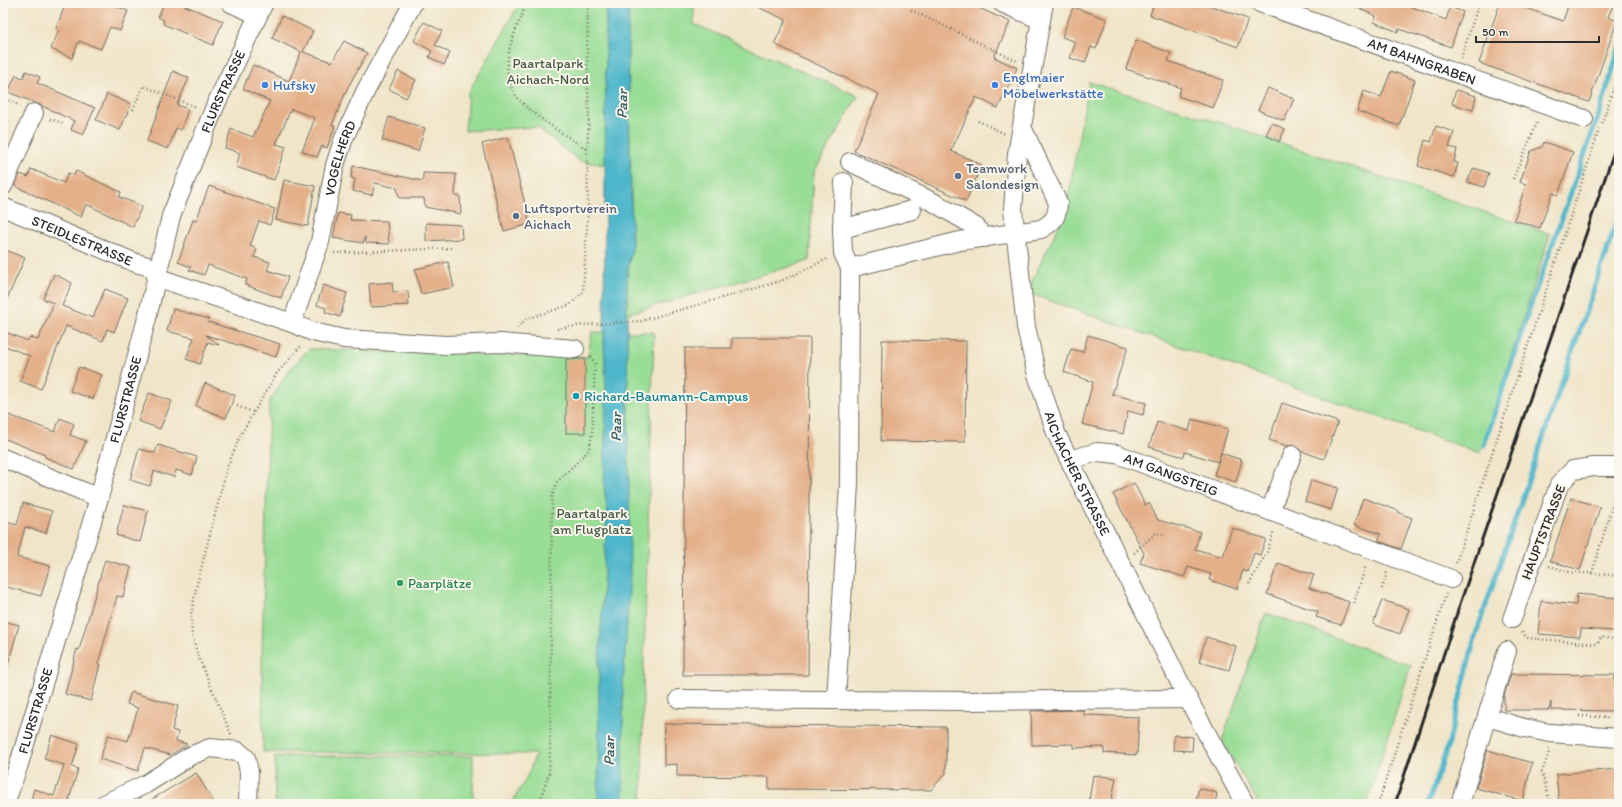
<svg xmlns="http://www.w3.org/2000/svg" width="1622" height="807" viewBox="0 0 1622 807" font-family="Itim,sans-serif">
  <rect width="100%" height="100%" fill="#fbf7ec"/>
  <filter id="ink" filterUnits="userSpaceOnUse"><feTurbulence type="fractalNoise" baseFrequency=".025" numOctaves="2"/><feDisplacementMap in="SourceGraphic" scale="8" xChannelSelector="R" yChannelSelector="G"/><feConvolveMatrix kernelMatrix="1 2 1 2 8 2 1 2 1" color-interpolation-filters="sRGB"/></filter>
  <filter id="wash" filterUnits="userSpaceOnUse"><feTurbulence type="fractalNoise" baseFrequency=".012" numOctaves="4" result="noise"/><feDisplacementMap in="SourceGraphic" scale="16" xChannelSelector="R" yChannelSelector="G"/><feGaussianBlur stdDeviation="0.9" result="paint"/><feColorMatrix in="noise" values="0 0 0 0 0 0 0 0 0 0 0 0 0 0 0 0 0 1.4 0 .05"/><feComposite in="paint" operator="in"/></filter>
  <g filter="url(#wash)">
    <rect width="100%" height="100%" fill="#f0e5c9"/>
    <g fill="#99dd96" stroke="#628460">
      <polygon points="520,3 606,3 606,165 579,161 537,127 465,131 468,93"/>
      <path d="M629 3H694V24L858 96 814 172 809 261 627 314C628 292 625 272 632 250L628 48Z"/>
      <polygon points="1089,82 1231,126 1550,234 1480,453 1028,293 1032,281 1065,213"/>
      <polygon points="592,332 654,332 643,690 642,804 511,804 526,779 536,754 263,752 262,652 269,402 290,369 309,349 588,357"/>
      <polygon points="1266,613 1411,665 1367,804 1259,804 1222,741"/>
      <rect x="275" y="756" width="198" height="48"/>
      <polygon points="656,801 839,804 656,804"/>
    </g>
    <path fill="#4db6cb" stroke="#3c707b" d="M606 3H629L628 48 632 250C625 272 628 292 627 314L630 574 623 687V804H598L599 664 607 510 604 486 606 396 604 343Z"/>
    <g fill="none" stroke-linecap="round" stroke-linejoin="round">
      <g stroke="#4db6cb" stroke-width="5">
        <polyline points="1484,445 1530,307 1599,114 1619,49"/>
        <polyline points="1428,804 1449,742 1475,637 1619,215"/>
      </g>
    </g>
    <g id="blocks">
      <g fill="#e4b08a">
        <polygon points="66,3 108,3 128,11 120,31 110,27 101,49 79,41 72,58 51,49 59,30 56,28"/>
        <polygon points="164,3 178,3 223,21 213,45 163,24 164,20 158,17"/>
        <polygon points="749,3 968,3 1010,22 994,57 1017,68 998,108 976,97 951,151 982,165 966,201 854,151 879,94 774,44 786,20"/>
        <polygon points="1154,3 1203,3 1248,19 1238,47 1150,15"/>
        <polygon points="1347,3 1402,3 1446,20 1450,7 1463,12 1451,47 1399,29 1398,32 1374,22 1376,16"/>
        <polygon points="1500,3 1511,3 1563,21 1569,3 1614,3 1608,17 1617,21 1589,102 1479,63"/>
        <polygon points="1073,7 1107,19 1096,49 1091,47 1085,63 1070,58 1076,42 1062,37"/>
        <polygon points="282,16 313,31 303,52 332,62 344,41 367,53 348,87 332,125 335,126 327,148 322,146 317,157 302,151 315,118 291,109 276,144 286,147 274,180 236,167 240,153 225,148 231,129 253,137 270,101 243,89 253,65 289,81 301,52 272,38"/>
        <polygon points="424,22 442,31 435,45 450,53 444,65 429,57 432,51 414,41"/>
        <polygon points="1136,40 1171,53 1168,61 1223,80 1213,108 1178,96 1181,88 1126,69"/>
        <polygon points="26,71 40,77 37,83 95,108 83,135 71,130 74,121 38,104 8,92 16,75 23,78"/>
        <polygon points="173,71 189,78 177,105 188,109 181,130 176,128 168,149 147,141"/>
        <polygon points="398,71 416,80 406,98 389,89"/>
        <polygon points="1391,71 1415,80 1399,126 1357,111 1364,91 1381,97"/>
        <polygon points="1268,88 1294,99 1284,121 1258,110"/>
        <polygon points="1456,90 1476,96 1473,110 1452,104"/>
        <polygon points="107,94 131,104 120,130 96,120"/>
        <polygon points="389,117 425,128 418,151 382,140"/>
        <polygon points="1272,123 1285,129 1279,142 1266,135"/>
        <polygon points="1436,126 1454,132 1449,147 1457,149 1454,162 1458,163 1454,177 1418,166 1425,140 1431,142"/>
        <polygon points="508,137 530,224 504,231 482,144"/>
        <polygon points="1544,142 1573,152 1558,195 1552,193 1540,228 1514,220 1526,184 1520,182 1531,151 1542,147"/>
        <polygon points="353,166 423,181 423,173 456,174 455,196 460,196 461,214 425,207 424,198 399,198 397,188 375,183 372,195 353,191 355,179 351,178"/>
        <polygon points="1474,168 1489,173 1484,187 1467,182"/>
        <polygon points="31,169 64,183 68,173 74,175 76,171 121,192 119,197 142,206 133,227 86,204 81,217 15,186 20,174 28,177"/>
        <polygon points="284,180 315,186 308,226 276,220"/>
        <polygon points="209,186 275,209 270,225 259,221 250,246 257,249 254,257 270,262 267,270 288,277 281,298 245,285 247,279 208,265 204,275 189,270 191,267 178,262 193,220 196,221"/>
        <polygon points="338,213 351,215 350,220 387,221 389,244 366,243 365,237 363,243 333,238"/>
        <polygon points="426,223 461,225 462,239 426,241"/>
        <polygon points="3,249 25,258 3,308"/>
        <polygon points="448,262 454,287 421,294 415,269"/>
        <polygon points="54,274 72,283 62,306 93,318 105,289 128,298 114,332 107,329 103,341 66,326 41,389 20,381 30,356 3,345 3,331 28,341 30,337 38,340 54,303 43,299"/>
        <polygon points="392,282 393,292 408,291 409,305 371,307 369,284"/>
        <polygon points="323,285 347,293 340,317 325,312 326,308 317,305"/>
        <polygon points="173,309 209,319 208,322 280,344 276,357 206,335 219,345 208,342 200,364 186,359 194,338 167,331"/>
        <polygon points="1088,335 1128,347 1112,394 1146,403 1143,415 1128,411 1123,434 1082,424 1093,382 1064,372 1071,349 1083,352"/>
        <polygon points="732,338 810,338 808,675 683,675 685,348 732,348"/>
        <polygon points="882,340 966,341 965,442 881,441"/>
        <rect x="566" y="359" width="19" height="74"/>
        <polygon points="79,367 102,375 93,399 70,391"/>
        <polygon points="205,383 235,395 226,418 196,406"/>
        <polygon points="149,393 172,401 160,429 138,421"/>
        <polygon points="1282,403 1338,422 1324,459 1301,451 1295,445 1287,446 1269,440"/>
        <polygon points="3,413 55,432 60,418 74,424 70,435 86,441 74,469 45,457 45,455 3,438"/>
        <polygon points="1192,419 1228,429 1218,462 1185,452 1184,457 1149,447 1157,422 1189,431"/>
        <polygon points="158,445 197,457 192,475 176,470 174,477 154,471 150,486 130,480 139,449 155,453"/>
        <polygon points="1221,453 1242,460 1236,482 1214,475"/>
        <polygon points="1311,480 1338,488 1331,510 1305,502"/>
        <polygon points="1134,483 1145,505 1149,503 1158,520 1200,532 1195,549 1223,557 1232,528 1266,539 1260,555 1254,553 1248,572 1243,570 1237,589 1209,580 1211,574 1188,567 1184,577 1140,563 1144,553 1113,494"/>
        <polygon points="1363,498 1399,511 1399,513 1412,518 1401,549 1378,541 1381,534 1354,525"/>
        <polygon points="1571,498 1600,507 1580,570 1550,561"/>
        <polygon points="23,503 52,511 46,533 25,527 17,557 50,566 41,596 3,586 3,567 6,556 3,555 3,521 17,525"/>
        <polygon points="124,505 148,511 140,542 116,535"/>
        <polygon points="105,560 131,567 123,597 117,596 98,664 100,664 91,701 65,694 77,649 79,650"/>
        <polygon points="1278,563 1314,575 1309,588 1349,602 1341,625 1316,617 1318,612 1267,594"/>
        <polygon points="1577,594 1618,598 1615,631 1581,629 1580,637 1538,634 1541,601 1576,605"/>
        <polygon points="1382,600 1409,609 1400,634 1373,624"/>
        <polygon points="3,621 19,625 7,668 3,667"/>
        <polygon points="1206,637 1236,646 1229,670 1199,662"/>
        <polygon points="1511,674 1615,675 1615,711 1551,710 1551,702 1549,710 1504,710 1504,696"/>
        <polygon points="131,692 178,706 172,730 178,732 176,741 187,744 170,755 145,748 138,771 100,759 108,735 128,741 138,708 127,704"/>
        <polygon points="1084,710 1084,715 1139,717 1137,755 1104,753 1104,747 1074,748 1074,744 1032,745 1031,711"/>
        <polygon points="664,724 946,727 946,773 931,790 769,789 769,777 677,776 677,764 664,765"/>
        <polygon points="52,735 79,744 72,767 78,769 69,800 71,801 71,804 30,804 34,789 54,796 64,765 44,759"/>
        <polygon points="1174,735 1193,737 1192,751 1173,750"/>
        <polygon points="1488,750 1532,763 1523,801 1476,788"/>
        <polygon points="1619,769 1619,802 1559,804 1556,774"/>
        <polygon points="196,773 215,804 144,804"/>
        <polygon points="1093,775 1116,778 1111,804 1089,801"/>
        <polygon points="1199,788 1217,793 1215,804 1195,804"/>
      </g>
    </g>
  </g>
  <g filter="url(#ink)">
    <use href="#blocks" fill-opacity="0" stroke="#706c62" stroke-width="1"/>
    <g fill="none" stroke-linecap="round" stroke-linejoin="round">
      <g stroke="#706c62" stroke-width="20">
        <g id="minor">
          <polyline points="231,3 258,15"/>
          <polyline points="1002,3 1041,20"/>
          <path id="s1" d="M1044 3 1017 154 1013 210 1026 327 1036 371 1056 433 1188 699 1245 804"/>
          <path id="s2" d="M1260 3 1584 119"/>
          <polyline points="850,162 933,202 976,227 984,238"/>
          <polyline points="3,186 34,113"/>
          <path id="s3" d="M3 207 136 263 158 269"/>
          <polyline points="842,229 912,210"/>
          <path d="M850 268 960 241 1041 229C1054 222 1057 217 1058 203L1022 127"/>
          <polyline points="156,277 292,323 313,332 344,339 446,345 501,343 575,349"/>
          <path id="s4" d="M292 323 320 242 335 165 344 138 366 90 413 3"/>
          <polyline points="3,458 99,498"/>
          <path id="s5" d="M1070 460 1097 452 1117 454 1451 579"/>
          <polyline points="1270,511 1292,455"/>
          <polyline points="1512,619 1559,485 1573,470 1594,467 1619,467"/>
          <polyline points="679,699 965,701 1188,699"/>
          <polyline points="836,700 849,484 850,268 843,253 842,229 844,182"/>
          <polyline points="1488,717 1524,728 1550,733 1619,738"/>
          <path id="s6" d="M5 804 19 764 99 498 147 318 171 216 216 104 264 3"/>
          <polyline points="104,804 146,784 190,756 210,748 238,751 246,758 249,772 248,804"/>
          <polyline points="1460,804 1507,651"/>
        </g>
      </g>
      <g stroke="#706c62" stroke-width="2.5" stroke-dasharray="1 3" stroke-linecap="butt">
        <path d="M526 3C521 20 512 35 509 52 506 65 507 78 513 91 522 109 569 138 587 149"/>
        <polyline points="1543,3 1553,6"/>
        <polyline points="911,10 1017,61"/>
        <polyline points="1461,58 1479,3"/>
        <polyline points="9,100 20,106"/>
        <polyline points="133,110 143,86 196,107"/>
        <polyline points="50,119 63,123"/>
        <polyline points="978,121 1005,134"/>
        <polyline points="1602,123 1619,72"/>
        <polyline points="1513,179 1538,120"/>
        <polyline points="334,253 454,248"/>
        <polyline points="517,328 526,319 570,305 583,292 588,211 587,149 589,118 587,55 588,3"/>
        <polyline points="557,329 583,325 641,321 781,281 827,259"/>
        <polyline points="237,406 253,412"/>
        <polyline points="1134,553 1156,533 1166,535"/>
        <polyline points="1456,563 1600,127"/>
        <polyline points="1549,566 1574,573 1592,573 1619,576"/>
        <polyline points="1592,573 1614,500 1619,497"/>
        <polyline points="1249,584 1267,552 1274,530"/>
        <polyline points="1382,589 1387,572"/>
        <polyline points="1354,603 1366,565"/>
        <polyline points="1522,632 1527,638 1597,644 1601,637 1619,640"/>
        <polyline points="1579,716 1606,717 1608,721"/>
        <polyline points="231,734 198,656 192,635 191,615 197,584 227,468 241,434 277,373 302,345"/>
        <polyline points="1550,749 1542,772 1550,804"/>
        <polyline points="539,804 549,773 550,751 552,496 557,482 589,450 592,433 595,364 590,355"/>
        <polyline points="1378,804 1446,594"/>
      </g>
      <use href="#minor" stroke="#fff" stroke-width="18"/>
      <polyline stroke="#2b2b2b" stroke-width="3" points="1395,804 1460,604 1619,137"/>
    </g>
  </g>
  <g fill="#3f7fe0" stroke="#fbf7ec" stroke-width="1.5">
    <circle cx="265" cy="85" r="4"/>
    <circle cx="995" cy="85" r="4"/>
  </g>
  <g fill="#5c6f8a" stroke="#fbf7ec" stroke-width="1.5">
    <circle cx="958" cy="176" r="4"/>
    <circle cx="516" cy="216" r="4"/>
  </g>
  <circle fill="#0f9aa8" stroke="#fbf7ec" stroke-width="1.5" cx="576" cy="396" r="4"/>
  <circle fill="#2e9e5b" stroke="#fbf7ec" stroke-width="1.5" cx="400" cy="583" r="4"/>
  <g text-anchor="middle" stroke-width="4" stroke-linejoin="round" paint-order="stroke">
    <g font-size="14" fill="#2b2b2b" stroke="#fbf7ec">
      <text dy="5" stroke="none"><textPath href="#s2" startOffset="172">AM BAHNGRABEN</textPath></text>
      <text dy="5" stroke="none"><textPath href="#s6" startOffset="746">FLURSTRASSE</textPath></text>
      <text dy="5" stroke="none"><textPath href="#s4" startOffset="172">VOGELHERD</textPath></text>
      <text dy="5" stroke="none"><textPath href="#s3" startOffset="86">STEIDLESTRASSE</textPath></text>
      <text dy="5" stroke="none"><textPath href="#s6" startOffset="422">FLURSTRASSE</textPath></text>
      <text dy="5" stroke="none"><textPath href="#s1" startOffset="483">AICHACHER STRASSE</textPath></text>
      <text dy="5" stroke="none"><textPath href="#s5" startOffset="106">AM GANGSTEIG</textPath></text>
      <text transform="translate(1543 532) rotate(-69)" y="5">HAUPTSTRASSE</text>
      <text dy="5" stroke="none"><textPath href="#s6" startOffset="98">FLURSTRASSE</textPath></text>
    </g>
    <g font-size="14" fill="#465846" stroke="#fbf7ec">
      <text x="548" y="68">Paartalpark<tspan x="548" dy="16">Aichach-Nord</tspan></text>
      <text x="592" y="518">Paartalpark<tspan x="592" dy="16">am Flugplatz</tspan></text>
    </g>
    <g font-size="14" fill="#366cbe" stroke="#fbf7ec" text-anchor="start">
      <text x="1003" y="82">Englmaier<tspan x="1003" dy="16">Möbelwerkstätte</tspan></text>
      <text x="273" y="90">Hufsky</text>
    </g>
    <g font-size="14" fill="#4e5e75" stroke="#fbf7ec" text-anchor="start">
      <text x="966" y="173">Teamwork<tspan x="966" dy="16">Salondesign</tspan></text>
      <text x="524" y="213">Luftsportverein<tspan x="524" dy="16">Aichach</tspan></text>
    </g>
    <g font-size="14" fill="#0d838f" stroke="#fbf7ec" text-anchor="start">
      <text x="584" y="401">Richard-Baumann-Campus</text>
    </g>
    <g font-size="14" fill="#27864d" stroke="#fbf7ec" text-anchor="start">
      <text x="408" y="588">Paarplätze</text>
    </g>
    <g font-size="15" font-style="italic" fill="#375c63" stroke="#fbf7ec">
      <text transform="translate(622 104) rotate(-89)" y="5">Paar</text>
      <text transform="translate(616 427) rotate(-89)" y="5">Paar</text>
      <text transform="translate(609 751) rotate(-89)" y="5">Paar</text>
    </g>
  </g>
  <rect width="1622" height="807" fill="none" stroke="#fbf7ec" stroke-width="16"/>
  <path d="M1476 36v6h123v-6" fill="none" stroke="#2b2b2b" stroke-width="2"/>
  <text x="1482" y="36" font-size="12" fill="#2b2b2b" stroke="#fbf7ec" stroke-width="3" paint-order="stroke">50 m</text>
</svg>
